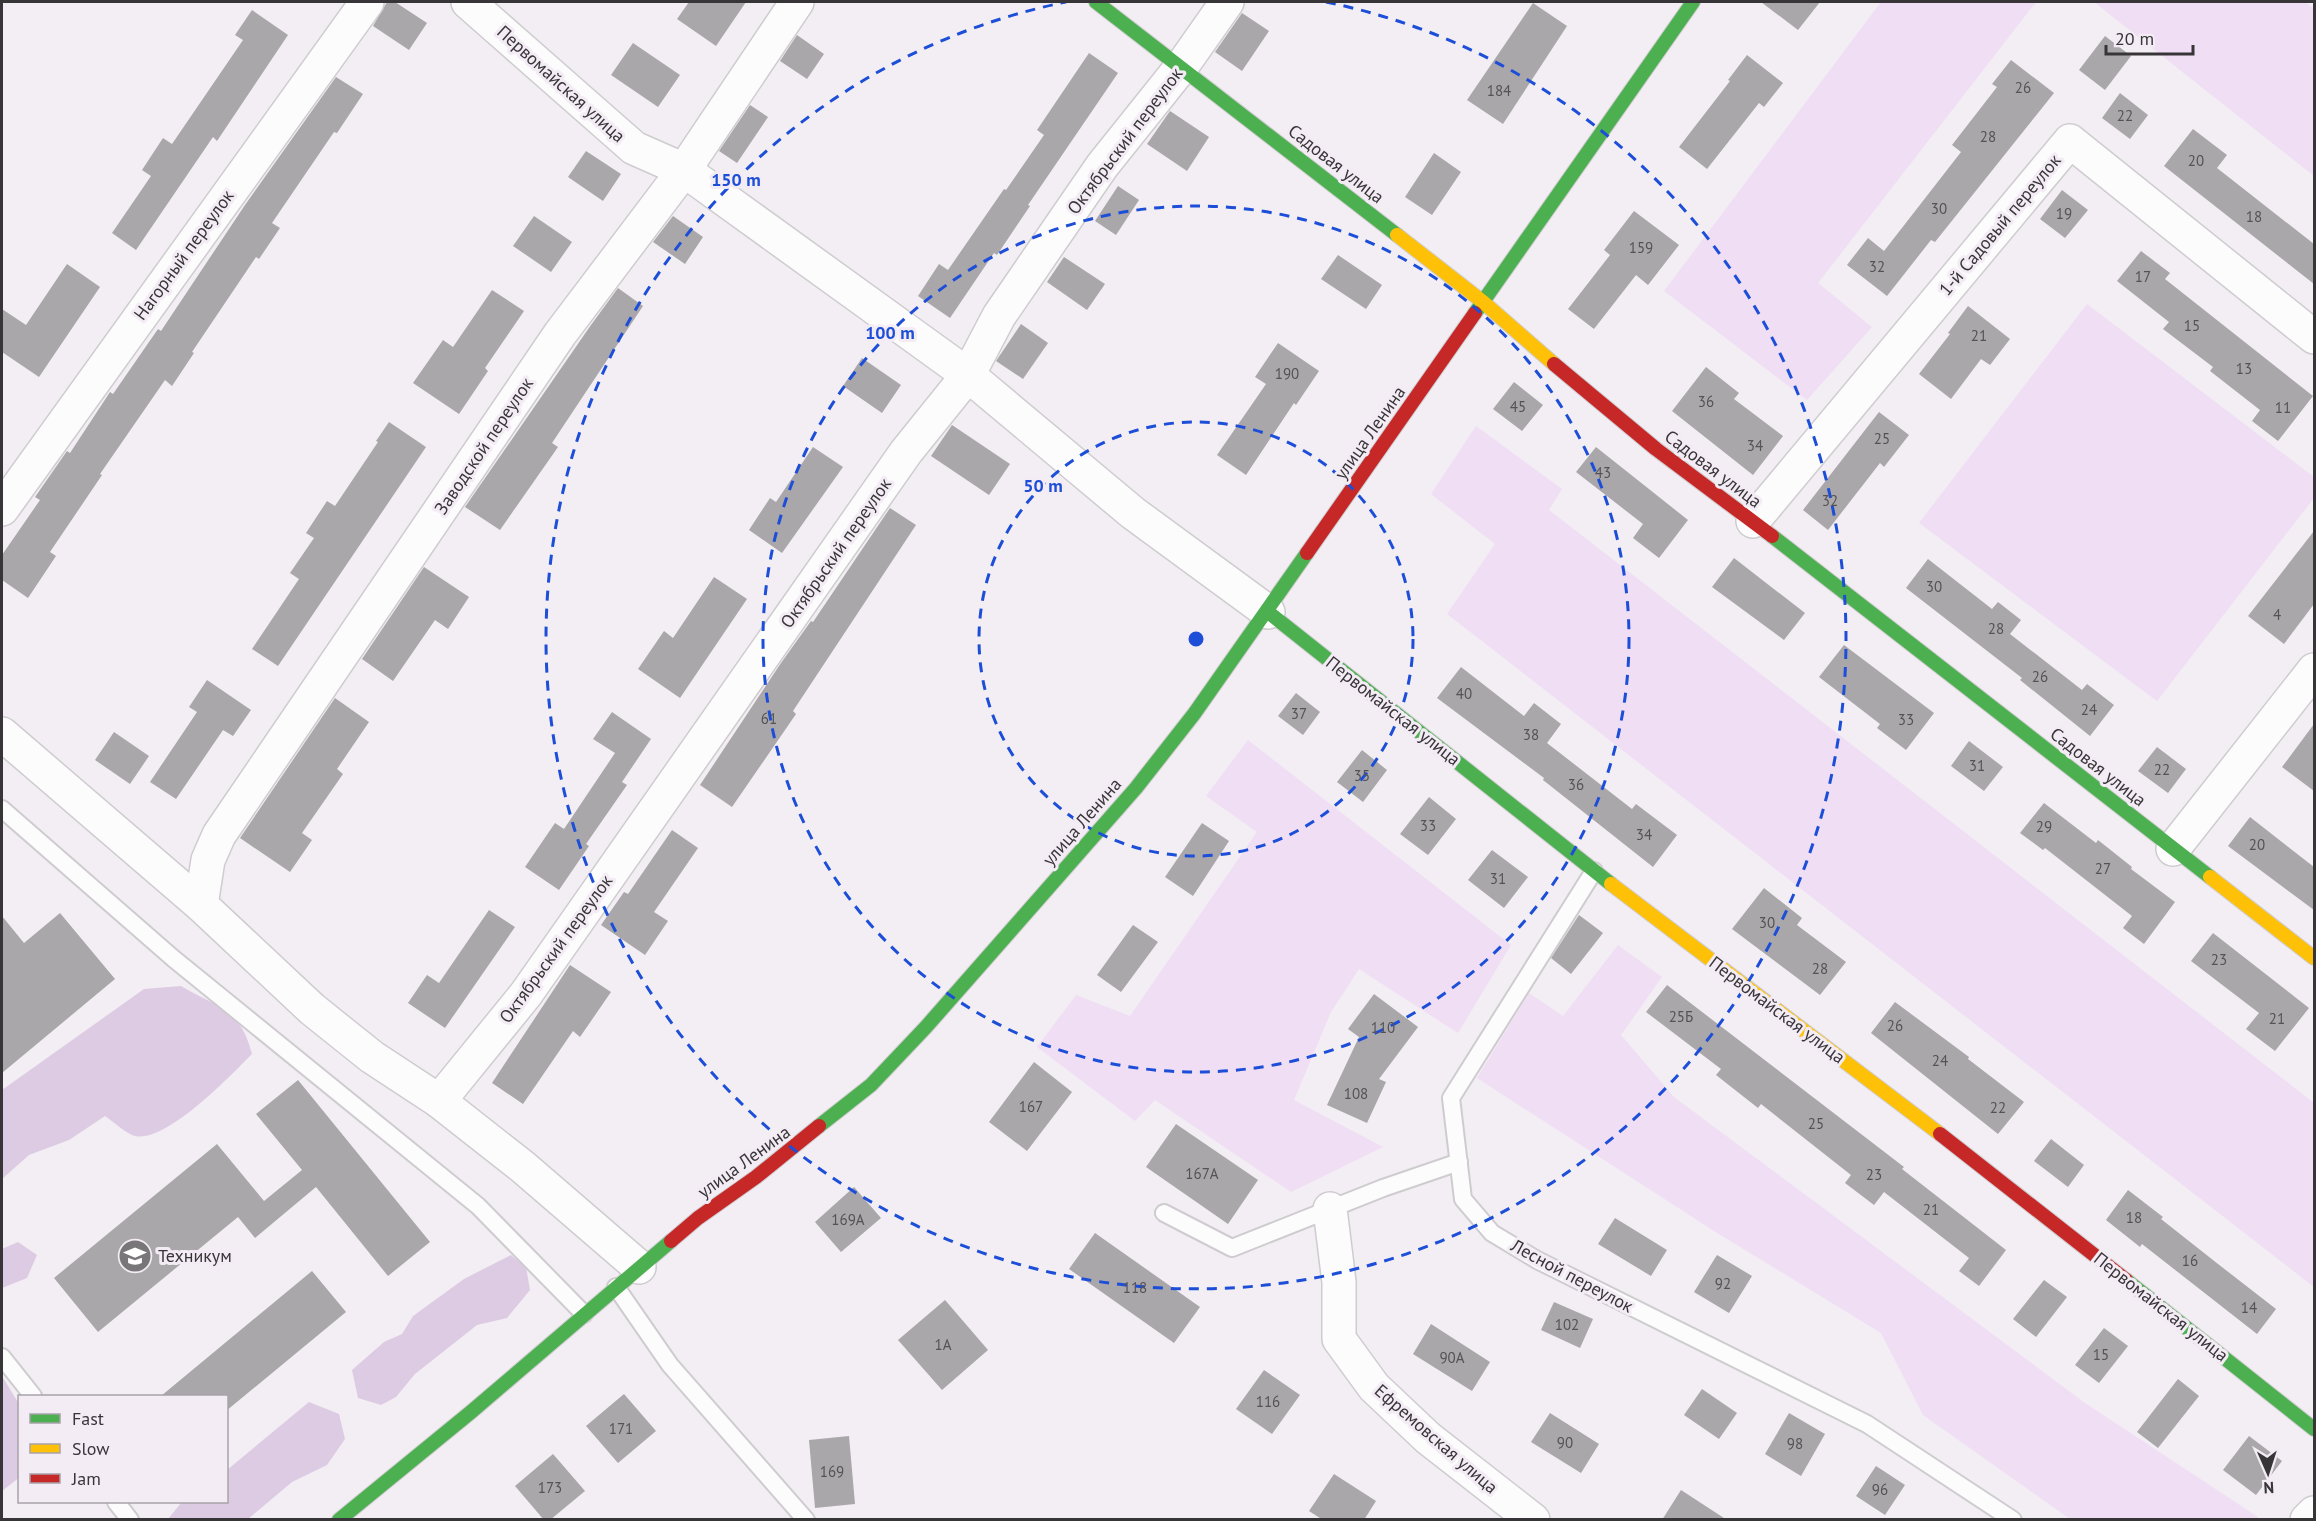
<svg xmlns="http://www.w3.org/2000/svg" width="2316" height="1521" viewBox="0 0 2316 1521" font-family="'PT Sans',sans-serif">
  <rect width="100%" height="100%" fill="#f2eef3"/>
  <g fill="#efdef4">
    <polygon points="1881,2 2036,2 1818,283 1872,327 1807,400 1664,291"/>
    <polygon points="2094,2 2305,2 2314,9 2314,176"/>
    <polygon points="2087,304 2314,477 2314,498 2157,701 1919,523"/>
    <polygon points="1476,426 1562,489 1549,510 2314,1103 2314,1287 1447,614 1495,544 1431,494"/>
    <polygon points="1248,740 1511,945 1458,1033 1359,969 1331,1012 1294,1100 1383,1147 1291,1192 1155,1100 1135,1121 1037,1047 1076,995 1130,1016 1257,832 1206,796"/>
    <polygon points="1618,945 1662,977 1621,1035 1674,1097 2085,1403 2258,1517 2256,1519 2070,1519 1923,1415 1881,1333 1714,1231 1477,1078 1529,993 1563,1016"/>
  </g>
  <g fill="#ddcbe3">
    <path d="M181 986C219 1009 239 1006 252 1054 232 1074 162 1148 132 1135 123 1131 114 1122 105 1116L69 1140 29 1155 2 1179V1090L144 989Z"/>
    <polygon points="18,1242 37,1255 27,1278 2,1288 2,1249"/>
    <polygon points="511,1255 526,1267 530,1290 507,1318 477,1325 415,1374 396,1397 381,1405 358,1398 352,1370 384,1342 402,1334 413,1316 464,1279"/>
    <polygon points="2,1376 19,1404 20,1477 2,1491"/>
    <polygon points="309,1402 339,1414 345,1439 327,1465 292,1482 248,1519 168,1519 182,1502 226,1502 227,1470"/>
  </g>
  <g fill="#aaa7aa">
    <polygon points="387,2 395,2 427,23 409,50 373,26"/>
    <polygon points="689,2 746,2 716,46 677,19"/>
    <polygon points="1761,2 1820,2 1798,30"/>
    <polygon points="1533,3 1567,26 1503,124 1467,100"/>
    <polygon points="252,10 288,35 217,141 213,137 136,250 112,233 151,176 142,170 163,138 172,144 243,40 235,35"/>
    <polygon points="1242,13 1269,31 1242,71 1215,52"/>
    <polygon points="797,35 824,54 807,79 780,61"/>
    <polygon points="2105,36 2131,56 2105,90 2079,70"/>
    <polygon points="633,43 680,75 658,107 611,75"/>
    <polygon points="1089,53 1118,73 1028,205 1030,206 997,255 994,253 950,318 918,296 939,264 948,270 1004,189 1006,190 1044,135 1037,130"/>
    <polygon points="1747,55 1783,83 1764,107 1759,103 1707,169 1679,147 1730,81 1728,80"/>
    <polygon points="2011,60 2054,93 1935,242 1931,240 1887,296 1847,265 1868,238 1884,251 1961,152 1952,145 1997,87 1992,84"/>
    <polygon points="336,77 363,94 337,133 334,132 272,223 280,228 259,259 256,257 192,352 194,353 172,386 165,380 100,474 102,475 50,552 56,556 28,598 2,580 2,555 40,500 35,497 67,451 70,453 110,392 113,394 158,329 161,331 245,205"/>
    <polygon points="2120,93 2148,115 2130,139 2102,118"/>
    <polygon points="750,105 768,117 737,163 719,151"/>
    <polygon points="1170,111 1209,137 1187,171 1147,144"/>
    <polygon points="2193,129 2227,155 2217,168 2314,244 2314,284 2164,166"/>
    <polygon points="586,151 621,174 603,201 568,177"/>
    <polygon points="1434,153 1461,172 1432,215 1405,197"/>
    <polygon points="1118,186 1139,200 1116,235 1095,221"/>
    <polygon points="2062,190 2088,210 2065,238 2040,219"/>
    <polygon points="1634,211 1679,245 1648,285 1636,275 1594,329 1568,309 1610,255 1604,250"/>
    <polygon points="534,216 572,242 551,272 513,246"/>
    <polygon points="673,216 703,237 685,264 653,242"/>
    <polygon points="2141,251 2170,273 2165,279 2313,396 2278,441 2252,421 2260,410 2210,371 2213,367 2163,329 2169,322 2117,281"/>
    <polygon points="1338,255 1382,285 1366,309 1321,279"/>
    <polygon points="1064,257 1105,284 1087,310 1047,282"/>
    <polygon points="67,264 100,287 39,377 2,352 2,309 26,325"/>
    <polygon points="618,288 643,306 552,443 558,447 500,530 465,507 591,325"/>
    <polygon points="492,290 524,311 485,368 488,371 459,414 413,383 443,340 453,347"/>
    <polygon points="1968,306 2010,339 1990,365 1981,359 1951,399 1919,374 1950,334 1948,333"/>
    <polygon points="1021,324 1048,343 1023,379 996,361"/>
    <polygon points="1278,343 1319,371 1296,405 1294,403 1246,475 1217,455 1266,384 1255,377"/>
    <polygon points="862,358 901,385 882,413 843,386"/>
    <polygon points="1706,367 1739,393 1734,399 1783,436 1753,475 1672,411"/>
    <polygon points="1514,382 1543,405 1522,431 1493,409"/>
    <polygon points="1879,412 1909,435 1884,467 1880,463 1828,530 1803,510"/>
    <polygon points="389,422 426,447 278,666 252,649 299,579 290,573 314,538 306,533 327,501 335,506 378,442 376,441"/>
    <polygon points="952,425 1010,464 989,495 931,456"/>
    <polygon points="813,447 843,467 782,553 749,530 770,498 776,502"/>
    <polygon points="1596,447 1688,520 1659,558 1633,538 1643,524 1576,472"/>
    <polygon points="890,508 916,525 793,711 796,714 732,807 700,785 781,663 811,621 813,622"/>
    <polygon points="2314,531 2314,604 2284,644 2248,616"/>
    <polygon points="1734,558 1805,613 1784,640 1712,587"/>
    <polygon points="1928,559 1992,609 1998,602 2021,620 2010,634 2082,690 2087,684 2114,705 2090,736 2020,680 2022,678 1906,588"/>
    <polygon points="424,567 469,597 448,629 435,620 393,681 362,659"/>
    <polygon points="714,577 747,599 680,698 638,669 664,631 673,638"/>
    <polygon points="1844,645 1934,713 1906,750 1877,728 1880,724 1819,677"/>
    <polygon points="1461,667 1524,716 1534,703 1561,724 1547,743 1632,809 1636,804 1677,835 1653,867 1543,780 1544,778 1437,698"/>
    <polygon points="207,680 251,710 233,736 223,730 176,799 150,782 197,712 189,707"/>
    <polygon points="1296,693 1320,712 1303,735 1278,716"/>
    <polygon points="335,698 369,722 337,769 343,774 302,833 312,840 290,872 240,838"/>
    <polygon points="612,712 651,739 622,782 627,785 586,844 589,846 559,890 525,867 555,823 564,829 615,753 593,739"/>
    <polygon points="2314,724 2314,791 2282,767"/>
    <polygon points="114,732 149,756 130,784 95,760"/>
    <polygon points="1969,741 2003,767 1984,791 1951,766"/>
    <polygon points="2157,747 2186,769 2168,793 2138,771"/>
    <polygon points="1362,750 1387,770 1363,802 1337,782"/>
    <polygon points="1429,797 1456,819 1428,855 1400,834"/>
    <polygon points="2044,803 2096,843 2098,840 2132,867 2131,869 2175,902 2144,944 2123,928 2132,916 2045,848 2043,850 2020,833"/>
    <polygon points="2250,817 2314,867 2314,910 2228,846"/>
    <polygon points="1202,823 1229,841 1193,896 1165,877"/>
    <polygon points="672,830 698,848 654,912 668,921 645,955 601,925 624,892 628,894"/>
    <polygon points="1492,850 1528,877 1504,908 1468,880"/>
    <polygon points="1764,888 1802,918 1797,925 1846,962 1820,995 1732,929"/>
    <polygon points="489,910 515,927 445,1028 408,1003 427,975 439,983"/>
    <polygon points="60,913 115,979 2,1073 2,916 24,943"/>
    <polygon points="1579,915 1603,933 1571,974 1551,958"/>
    <polygon points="1133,925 1158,942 1121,992 1097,975"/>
    <polygon points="2213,933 2309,1008 2275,1051 2246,1029 2259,1013 2191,961"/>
    <polygon points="570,965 611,992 580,1037 573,1031 523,1104 492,1083"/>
    <polygon points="1667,985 1904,1167 1902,1169 2006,1250 1979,1286 1959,1271 1969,1258 1884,1192 1874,1205 1845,1183 1851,1175 1761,1104 1758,1108 1716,1075 1721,1069 1646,1012"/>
    <polygon points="1374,994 1418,1027 1379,1079 1386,1082 1367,1123 1327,1105 1359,1037 1348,1029"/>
    <polygon points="1895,1002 1969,1057 1968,1059 2024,1102 1998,1134 1871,1033"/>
    <polygon points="1034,1062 1072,1092 1027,1151 989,1122"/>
    <polygon points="298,1080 430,1242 388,1276 316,1187 255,1238 238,1217 98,1332 54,1278 217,1144 264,1201 302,1170 256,1114"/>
    <polygon points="1176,1124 1258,1180 1228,1224 1146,1167"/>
    <polygon points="2051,1139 2084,1165 2068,1187 2034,1161"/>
    <polygon points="854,1187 881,1218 841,1252 815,1222"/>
    <polygon points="2128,1190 2163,1217 2161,1219 2218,1264 2276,1309 2257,1334 2142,1244 2140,1247 2106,1220"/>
    <polygon points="1615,1218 1667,1250 1651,1276 1598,1244"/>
    <polygon points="1095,1233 1200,1307 1174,1343 1069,1269"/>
    <polygon points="1717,1255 1752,1276 1729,1313 1694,1292"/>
    <polygon points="312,1271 346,1312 226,1411 226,1396 161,1396"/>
    <polygon points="2044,1280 2067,1297 2036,1337 2013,1319"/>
    <polygon points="945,1300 988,1350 942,1390 898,1340"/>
    <polygon points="1554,1302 1593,1319 1580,1348 1541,1330"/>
    <polygon points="1431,1324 1490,1362 1472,1391 1413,1354"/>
    <polygon points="2104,1328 2128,1346 2099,1383 2075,1365"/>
    <polygon points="1264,1370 1300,1395 1272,1434 1236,1409"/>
    <polygon points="2178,1379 2199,1396 2158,1448 2137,1432"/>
    <polygon points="1702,1389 1737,1413 1719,1439 1684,1415"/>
    <polygon points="624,1394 656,1431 618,1463 586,1426"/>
    <polygon points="1550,1413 1599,1444 1581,1473 1531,1442"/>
    <polygon points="1789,1413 1825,1434 1801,1476 1765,1454"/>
    <polygon points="849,1436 855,1504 815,1508 809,1440"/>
    <polygon points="2249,1436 2282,1461 2256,1495 2223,1470"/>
    <polygon points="553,1454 585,1491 550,1520 544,1520 515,1486"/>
    <polygon points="1876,1466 1905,1485 1885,1515 1856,1496"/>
    <polygon points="1334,1474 1376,1501 1364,1520 1323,1520 1309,1511"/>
    <polygon points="1681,1490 1727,1520 1662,1520"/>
  </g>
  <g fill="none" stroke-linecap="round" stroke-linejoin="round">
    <g stroke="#cfccd0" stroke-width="20">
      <g id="lane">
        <polyline points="2,809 174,959 478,1206 584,1314"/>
        <polyline points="1594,871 1451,1098 1463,1199 1492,1233 1537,1260 1867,1424 2013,1520"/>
        <polyline points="1164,1213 1232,1248 1383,1188 1459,1162"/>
        <polyline points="616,1287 670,1365 806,1520"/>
        <polyline points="2,1357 33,1396"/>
        <polyline points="116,1502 130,1520"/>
      </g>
    </g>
    <g stroke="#cfccd0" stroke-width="36">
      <g id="street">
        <polyline points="468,2 634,148 684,170 968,375 1133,513 1268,612"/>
        <polyline points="2,509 367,2"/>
        <polyline points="1753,521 2070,141 2314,337"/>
        <polyline points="2,734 201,905 312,1009 372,1057 439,1101 523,1167 639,1267"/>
        <polyline points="2173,849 2314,670"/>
        <polyline points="201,905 208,860 219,835 560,334 684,170 797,2"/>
        <polyline points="439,1101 526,994 906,452 968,375 999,316 1102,166 1182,66 1227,2"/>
        <polyline points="1330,1209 1339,1282 1339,1339 1374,1387 1428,1438 1533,1520"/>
        <polyline points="2307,1520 2314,1513"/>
      </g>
    </g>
    <g stroke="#cfccd0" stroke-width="16">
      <g id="fast">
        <polyline points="1096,2 1397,235"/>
        <polyline points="1475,313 1693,2"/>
        <polyline points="1772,536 2210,877"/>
        <polyline points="1268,612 1611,884"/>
        <polyline points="819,1126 871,1085 926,1027 1136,788 1194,714 1307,553"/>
        <polyline points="2126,1280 2314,1429"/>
        <polyline points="339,1520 471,1412 671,1241"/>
      </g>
    </g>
    <g stroke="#cfccd0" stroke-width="16">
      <g id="slow">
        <polyline points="1397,235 1483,302 1554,364"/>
        <polyline points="2210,877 2314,958"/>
        <polyline points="1611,884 1940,1134"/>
      </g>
    </g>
    <g stroke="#cfccd0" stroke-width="16">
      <g id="jam">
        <polyline points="1554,364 1656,449 1772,536"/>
        <polyline points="1307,553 1475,313"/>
        <polyline points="1940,1134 2126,1280"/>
        <polyline points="671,1241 698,1218 756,1177 819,1126"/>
      </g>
    </g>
    <use href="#lane" stroke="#fdfcfd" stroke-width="16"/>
    <use href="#street" stroke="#fdfcfd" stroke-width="33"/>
    <use href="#fast" stroke="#4caf50" stroke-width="14"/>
    <use href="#slow" stroke="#ffc107" stroke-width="14"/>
    <use href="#jam" stroke="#c62828" stroke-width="14"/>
  </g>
  <g fill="none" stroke="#1d4ed8" stroke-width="3" stroke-dasharray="10 8">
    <circle cx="1196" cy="639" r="217"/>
    <circle cx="1196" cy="639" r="433"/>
    <path d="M1326 2A650 650 0 1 1 1066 2"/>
  </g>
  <defs>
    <g id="university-disc" transform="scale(1.725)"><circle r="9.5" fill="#797679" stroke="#f3ecf5"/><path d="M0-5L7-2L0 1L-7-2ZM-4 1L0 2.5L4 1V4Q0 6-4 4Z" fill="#fff"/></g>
  </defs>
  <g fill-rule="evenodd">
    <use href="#university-disc" x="135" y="1256"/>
  </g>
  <g text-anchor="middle" stroke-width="6" stroke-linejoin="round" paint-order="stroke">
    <g font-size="15" fill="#545254">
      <text x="2023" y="93">26</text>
      <text x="1499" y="96">184</text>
      <text x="2125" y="121">22</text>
      <text x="1988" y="142">28</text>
      <text x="2196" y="166">20</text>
      <text x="1939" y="214">30</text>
      <text x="2064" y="219">19</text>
      <text x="2254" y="222">18</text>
      <text x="1641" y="253">159</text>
      <text x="1877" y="272">32</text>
      <text x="2143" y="282">17</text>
      <text x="2192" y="331">15</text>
      <text x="1979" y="341">21</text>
      <text x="2244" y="374">13</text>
      <text x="1287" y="379">190</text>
      <text x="1706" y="407">36</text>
      <text x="1518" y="412">45</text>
      <text x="2283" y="413">11</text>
      <text x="1882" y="444">25</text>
      <text x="1755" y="451">34</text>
      <text x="1603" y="478">43</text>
      <text x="1830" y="506">32</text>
      <text x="1934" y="592">30</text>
      <text x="2277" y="620">4</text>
      <text x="1996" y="634">28</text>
      <text x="2040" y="682">26</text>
      <text x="1464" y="699">40</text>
      <text x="2089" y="715">24</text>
      <text x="1299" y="719">37</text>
      <text x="769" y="724">61</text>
      <text x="1906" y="725">33</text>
      <text x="1531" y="740">38</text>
      <text x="1977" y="771">31</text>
      <text x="2162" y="775">22</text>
      <text x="1362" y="781">35</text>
      <text x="1576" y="790">36</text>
      <text x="1428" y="831">33</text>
      <text x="2044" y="832">29</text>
      <text x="1644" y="840">34</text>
      <text x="2257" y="850">20</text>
      <text x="2103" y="874">27</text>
      <text x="1498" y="884">31</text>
      <text x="1767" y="928">30</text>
      <text x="2219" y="965">23</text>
      <text x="1820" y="974">28</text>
      <text x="1681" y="1022">25Б</text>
      <text x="2277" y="1024">21</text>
      <text x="1895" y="1031">26</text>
      <text x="1383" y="1033">110</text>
      <text x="1940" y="1066">24</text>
      <text x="1356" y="1099">108</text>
      <text x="1031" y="1112">167</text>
      <text x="1998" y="1113">22</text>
      <text x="1816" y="1129">25</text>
      <text x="1202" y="1179">167А</text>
      <text x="1874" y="1180">23</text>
      <text x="1931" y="1215">21</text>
      <text x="2134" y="1223">18</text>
      <text x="848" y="1225">169А</text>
      <text x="2190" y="1266">16</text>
      <text x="1723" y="1289">92</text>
      <text x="1135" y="1293">118</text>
      <text x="2249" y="1313">14</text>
      <text x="1567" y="1330">102</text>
      <text x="943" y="1350">1А</text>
      <text x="2101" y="1360">15</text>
      <text x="1452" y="1363">90А</text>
      <text x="1268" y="1407">116</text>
      <text x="621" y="1434">171</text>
      <text x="1565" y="1448">90</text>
      <text x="1795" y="1449">98</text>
      <text x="832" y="1477">169</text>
      <text x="550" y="1493">173</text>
      <text x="1880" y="1495">96</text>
    </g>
    <g font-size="18" fill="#383538" stroke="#f3ecf5">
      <text transform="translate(561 84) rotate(42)" y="6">Первомайская улица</text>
      <text transform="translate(1125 141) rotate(-53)" y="6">Октябрьский переулок</text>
      <text transform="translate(1336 164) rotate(38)" y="6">Садовая улица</text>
      <text transform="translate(2000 225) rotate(-50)" y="6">1-й Садовый переулок</text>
      <text transform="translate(184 255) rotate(-54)" y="6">Нагорный переулок</text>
      <text transform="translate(1370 433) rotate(-55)" y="6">улица Ленина</text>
      <text transform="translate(484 446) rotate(-56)" y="6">Заводской переулок</text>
      <text transform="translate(1713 469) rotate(37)" y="6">Садовая улица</text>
      <text transform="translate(836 553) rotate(-55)" y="6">Октябрьский переулок</text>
      <text transform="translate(1393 711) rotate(38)" y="6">Первомайская улица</text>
      <text transform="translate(2098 767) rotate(38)" y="6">Садовая улица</text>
      <text transform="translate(1082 822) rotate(-49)" y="6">улица Ленина</text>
      <text transform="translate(556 949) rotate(-54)" y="6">Октябрьский переулок</text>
      <text transform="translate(1777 1010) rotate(37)" y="6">Первомайская улица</text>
      <text transform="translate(744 1162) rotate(-36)" y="6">улица Ленина</text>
      <text transform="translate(1572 1276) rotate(28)" y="6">Лесной переулок</text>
      <text transform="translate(2161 1307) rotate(38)" y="6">Первомайская улица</text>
      <text transform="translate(1436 1439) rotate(41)" y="6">Ефремовская улица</text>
    </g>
    <g font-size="18" fill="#383538" stroke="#f3ecf5" text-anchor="start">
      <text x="158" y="1262">Техникум</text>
    </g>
  </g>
  <circle cx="1196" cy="639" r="9" fill="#1d4ed8" stroke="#f3ecf5" stroke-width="3"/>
  <g font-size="18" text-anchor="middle" font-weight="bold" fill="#1d4ed8" stroke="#f3ecf5" stroke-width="6" stroke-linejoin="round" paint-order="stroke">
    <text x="736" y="186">150 m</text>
    <text x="890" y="339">100 m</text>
    <text x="1043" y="492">50 m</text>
  </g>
  <rect width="2316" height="1521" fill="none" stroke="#383538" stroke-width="6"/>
  <rect x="18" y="1395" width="210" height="108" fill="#f3ecf5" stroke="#a8a3a9" stroke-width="1.5"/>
  <rect x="30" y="1414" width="30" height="9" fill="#4caf50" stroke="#a8a3a9" stroke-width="1.5"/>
  <text x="72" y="1425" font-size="18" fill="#383538">Fast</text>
  <rect x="30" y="1444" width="30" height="9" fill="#ffc107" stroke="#a8a3a9" stroke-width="1.5"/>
  <text x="72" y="1455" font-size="18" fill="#383538">Slow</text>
  <rect x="30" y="1474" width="30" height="9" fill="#c62828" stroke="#a8a3a9" stroke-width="1.5"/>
  <text x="72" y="1485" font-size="18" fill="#383538">Jam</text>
  <g transform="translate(2268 1473) rotate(177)" stroke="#f3ecf5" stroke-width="4.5" paint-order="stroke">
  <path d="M0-4.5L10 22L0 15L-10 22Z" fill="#383538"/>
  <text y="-9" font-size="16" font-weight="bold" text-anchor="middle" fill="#383538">N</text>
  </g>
  <path d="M2106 45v9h87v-9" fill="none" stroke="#383538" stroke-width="3"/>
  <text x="2115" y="45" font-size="18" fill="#383538" stroke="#f3ecf5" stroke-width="4.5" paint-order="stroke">20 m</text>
</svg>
